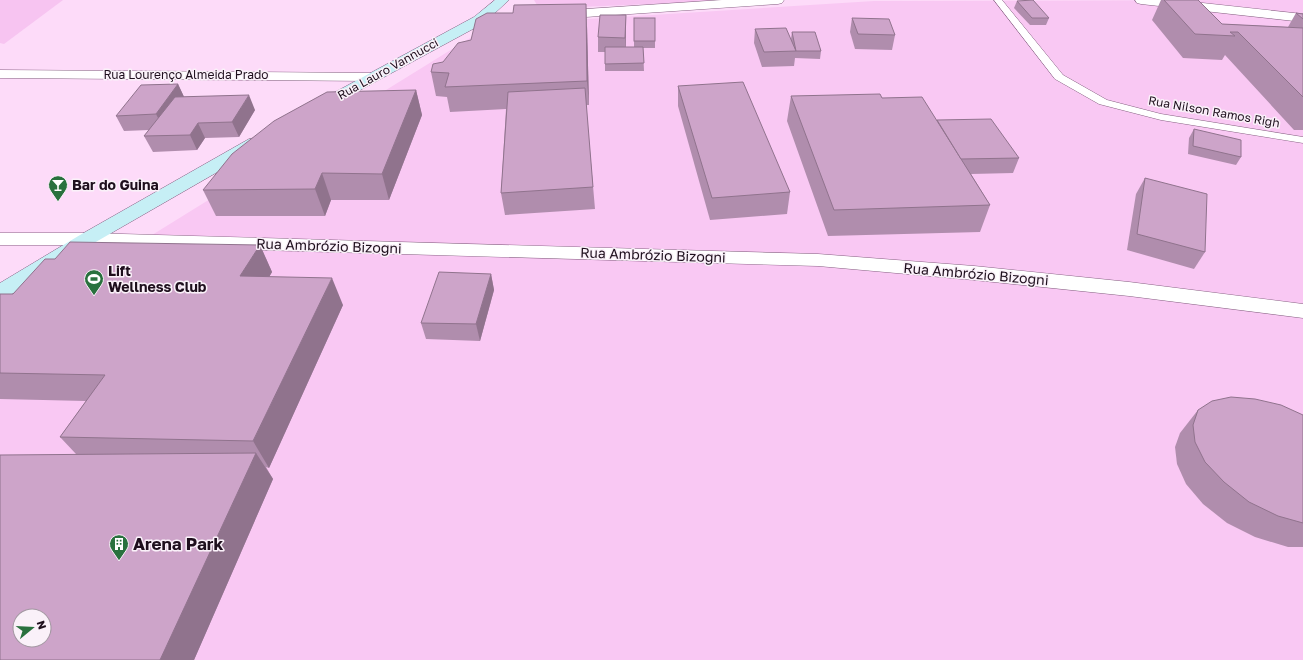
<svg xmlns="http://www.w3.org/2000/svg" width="1303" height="660" viewBox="0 0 1303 660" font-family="'Golos Text',sans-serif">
  <rect width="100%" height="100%" fill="#fddbf9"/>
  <path fill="#f9c8f3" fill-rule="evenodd" d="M1303 0V660H0V326L94 271 491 25 874 1ZM20 616H44V640H20Z"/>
  <g fill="#f7c4f1">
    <polygon points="0,0 63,0 4,44 0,43"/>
    <polygon points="534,0 746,0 556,8 537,5"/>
  </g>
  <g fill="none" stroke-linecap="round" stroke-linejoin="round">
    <g stroke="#866082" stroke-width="1">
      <polygon id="lane" points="994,0 1002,0 1063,75 1107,100 1161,114 1303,137 1303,143 1161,120 1099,104 1055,79"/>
    </g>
    <g stroke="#866082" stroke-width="1">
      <g id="street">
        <polygon points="722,0 784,0 782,3 778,4 556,19 551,18 550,15 551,12 556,11"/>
        <polygon points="1135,0 1175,0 1303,14 1303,22 1141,4 1137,3"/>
        <polygon points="0,70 372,73 377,74 379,77 377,80 372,81 0,78"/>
        <polygon points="0,233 87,233 818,254 974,266 1129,282 1303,304 1303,318 1129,296 974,280 818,266 87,245 0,245"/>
      </g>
    </g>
    <g stroke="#866082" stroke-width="1">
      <g id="secondary">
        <polygon points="495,0 509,0 484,23 325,109 320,111 315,109 312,106 315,103 474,17"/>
        <polygon points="255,138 261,139 263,143 261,147 94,243 7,297 0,299 0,283 80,235 249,139"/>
      </g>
    </g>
    <use href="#lane" fill="#fff" fill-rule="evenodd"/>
    <use href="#street" fill="#fff" fill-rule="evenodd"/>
    <use href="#secondary" fill="#c6eff5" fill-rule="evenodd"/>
  </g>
  <g fill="#b08dad">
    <polygon points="1161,0 1198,0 1222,24 1288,27 1296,13 1303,14 1303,130 1294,130 1225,55 1222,60 1183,58 1152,20"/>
    <polygon points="1017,1 1049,18 1046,25 1030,25 1014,8"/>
    <polygon points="626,15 626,47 634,47 634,18 655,18 655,48 643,48 644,71 605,71 605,52 598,52 598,37"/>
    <polygon points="852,18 895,35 892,50 855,49 850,32"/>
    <polygon points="587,26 589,105 586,105 595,209 505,215 501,193 506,109 450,112 447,97 436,96 431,72 443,62"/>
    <polygon points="755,29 791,39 792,32 821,51 820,59 795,58 794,66 762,67 754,43"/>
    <polygon points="178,84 184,97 255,110 239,137 205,138 197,150 153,152 144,136 149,130 124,131 116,116"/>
    <polygon points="678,86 790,192 787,214 710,220 678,106"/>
    <polygon points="416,90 422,115 389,200 331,200 325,216 216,216 203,190"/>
    <polygon points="791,96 937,120 1019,158 1013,173 971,174 990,205 980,232 828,236 787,121"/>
    <polygon points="1194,129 1241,157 1236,165 1188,154 1189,138"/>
    <polygon points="1145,178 1205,252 1194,269 1127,250 1136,194"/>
    <polygon points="260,245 272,272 269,277 343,305 269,468 266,467 273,479 194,660 0,660 76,454 60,437 86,401 0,399 0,294 13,294 55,259"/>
    <polygon points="491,274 494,290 480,341 426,339 421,323"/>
    <polygon points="1198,410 1303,415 1303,547 1288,547 1255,537 1227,523 1203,504 1186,484 1177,464 1175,447 1180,433"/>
  </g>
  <g fill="#90738d">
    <polygon points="586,4 587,26 589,105 587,81"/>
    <polygon points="626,15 626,28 625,52 625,38"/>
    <polygon points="178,84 185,99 164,130 156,114"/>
    <polygon points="416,90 422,115 389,200 382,174"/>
    <polygon points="249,95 255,110 239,137 232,122"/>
    <polygon points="198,123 205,138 197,150 190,135"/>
    <polygon points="322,173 331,200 325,216 315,189"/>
    <polygon points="260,245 272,272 254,303 240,276"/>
    <polygon points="491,274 494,290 480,341 476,324"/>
    <polygon points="332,278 343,305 269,468 253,441"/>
    <polygon points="256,453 273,479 194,660 160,660"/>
  </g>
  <g fill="#cda4c9" stroke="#90738d" fill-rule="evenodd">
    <polygon points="1033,0 1049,18 1032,18 1017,1"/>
    <polygon points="1164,0 1198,0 1222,24 1303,28 1303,97 1238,32 1230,32 1235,36 1195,34"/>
    <polygon points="586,4 587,81 445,87 449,73 431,72 433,64 443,62 458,43 471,40 476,19 487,13 513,13 514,5"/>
    <polygon points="1296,13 1303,14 1303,19"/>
    <polygon points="600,15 626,15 625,38 598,37"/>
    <rect x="634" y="18" width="21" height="23"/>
    <polygon points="852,18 889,19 895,35 858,34"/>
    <polygon points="786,28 796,51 764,52 755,29"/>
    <polygon points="792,32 815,32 821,51 796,51"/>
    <polygon points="605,47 643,47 644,63 605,64"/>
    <polygon points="743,82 790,192 712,198 678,86"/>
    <polygon points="178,84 156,114 116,116 141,85"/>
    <polygon points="585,88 593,187 501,193 508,92"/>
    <polygon points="416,90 382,174 322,173 315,189 203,190 232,154 274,121 327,92"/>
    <polygon points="880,94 882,98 922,97 990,205 834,210 791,96"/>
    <polygon points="249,95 232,122 198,123 190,135 144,136 175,97"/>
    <polygon points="991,119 1019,158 961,159 937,120"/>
    <polygon points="1194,129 1241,140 1241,157 1193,146"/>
    <polygon points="1145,178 1207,194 1205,252 1137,234"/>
    <polygon points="70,242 260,245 240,276 332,278 253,441 60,437 105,375 0,373 0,294 13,294 45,259 55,259"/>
    <polygon points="439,272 491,274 476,324 421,323"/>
    <polygon points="1231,397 1255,399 1281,405 1303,415 1303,523 1278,516 1249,502 1224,482 1205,462 1195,442 1193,425 1198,410 1212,401"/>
    <path d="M256 453 160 660H0V455ZM20 616H44V640H20Z"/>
  </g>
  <defs>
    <g id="bar-pin" transform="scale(1)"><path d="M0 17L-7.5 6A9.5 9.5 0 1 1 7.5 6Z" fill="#29713e" stroke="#faf1f9"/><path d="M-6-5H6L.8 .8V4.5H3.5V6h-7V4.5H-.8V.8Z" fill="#fff"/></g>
    <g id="stadium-pin" transform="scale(1)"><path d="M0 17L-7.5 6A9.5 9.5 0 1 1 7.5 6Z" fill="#29713e" stroke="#faf1f9"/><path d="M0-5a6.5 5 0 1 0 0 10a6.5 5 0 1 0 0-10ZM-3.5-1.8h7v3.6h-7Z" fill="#fff"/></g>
    <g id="building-pin" transform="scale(1)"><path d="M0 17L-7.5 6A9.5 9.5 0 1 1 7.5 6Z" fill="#29713e" stroke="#faf1f9"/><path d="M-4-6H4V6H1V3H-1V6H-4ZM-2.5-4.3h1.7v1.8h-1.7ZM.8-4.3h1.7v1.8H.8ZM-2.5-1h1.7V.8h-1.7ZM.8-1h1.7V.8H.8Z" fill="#fff"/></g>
  </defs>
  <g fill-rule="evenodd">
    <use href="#bar-pin" x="58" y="185"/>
    <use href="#stadium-pin" x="94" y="279"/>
    <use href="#building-pin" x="119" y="544"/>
  </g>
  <g text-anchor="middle" stroke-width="3" stroke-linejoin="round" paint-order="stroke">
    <g font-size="12" fill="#1e0f1d" stroke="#faf1f9">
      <text transform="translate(388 69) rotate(-29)" y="4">Rua Lauro Vannucci</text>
      <text x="186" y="79">Rua Lourenço Almeida Prado</text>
      <text transform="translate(1214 112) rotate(10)" y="4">Rua Nilson Ramos Righ</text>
    </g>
    <g font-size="14" font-weight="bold" fill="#1e0f1d" stroke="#faf1f9" text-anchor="start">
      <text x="72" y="190">Bar do Guina</text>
      <text x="108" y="276">Lift<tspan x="108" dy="16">Wellness Club</tspan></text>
    </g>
    <g font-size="14" fill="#1e0f1d" stroke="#faf1f9">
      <text transform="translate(329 246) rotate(2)" y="5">Rua Ambrózio Bizogni</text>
      <text transform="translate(653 255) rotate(2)" y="5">Rua Ambrózio Bizogni</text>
      <text transform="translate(976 274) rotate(5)" y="5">Rua Ambrózio Bizogni</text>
    </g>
    <g font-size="17" font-weight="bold" fill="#1e0f1d" stroke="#faf1f9" text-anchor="start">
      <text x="133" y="550">Arena Park</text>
    </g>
  </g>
  <g transform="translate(32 628) rotate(72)"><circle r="19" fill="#faf1f9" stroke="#a297a1"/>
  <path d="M0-3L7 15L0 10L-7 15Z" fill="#29713e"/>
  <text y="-6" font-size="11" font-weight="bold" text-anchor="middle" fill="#1e0f1d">N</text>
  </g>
</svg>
